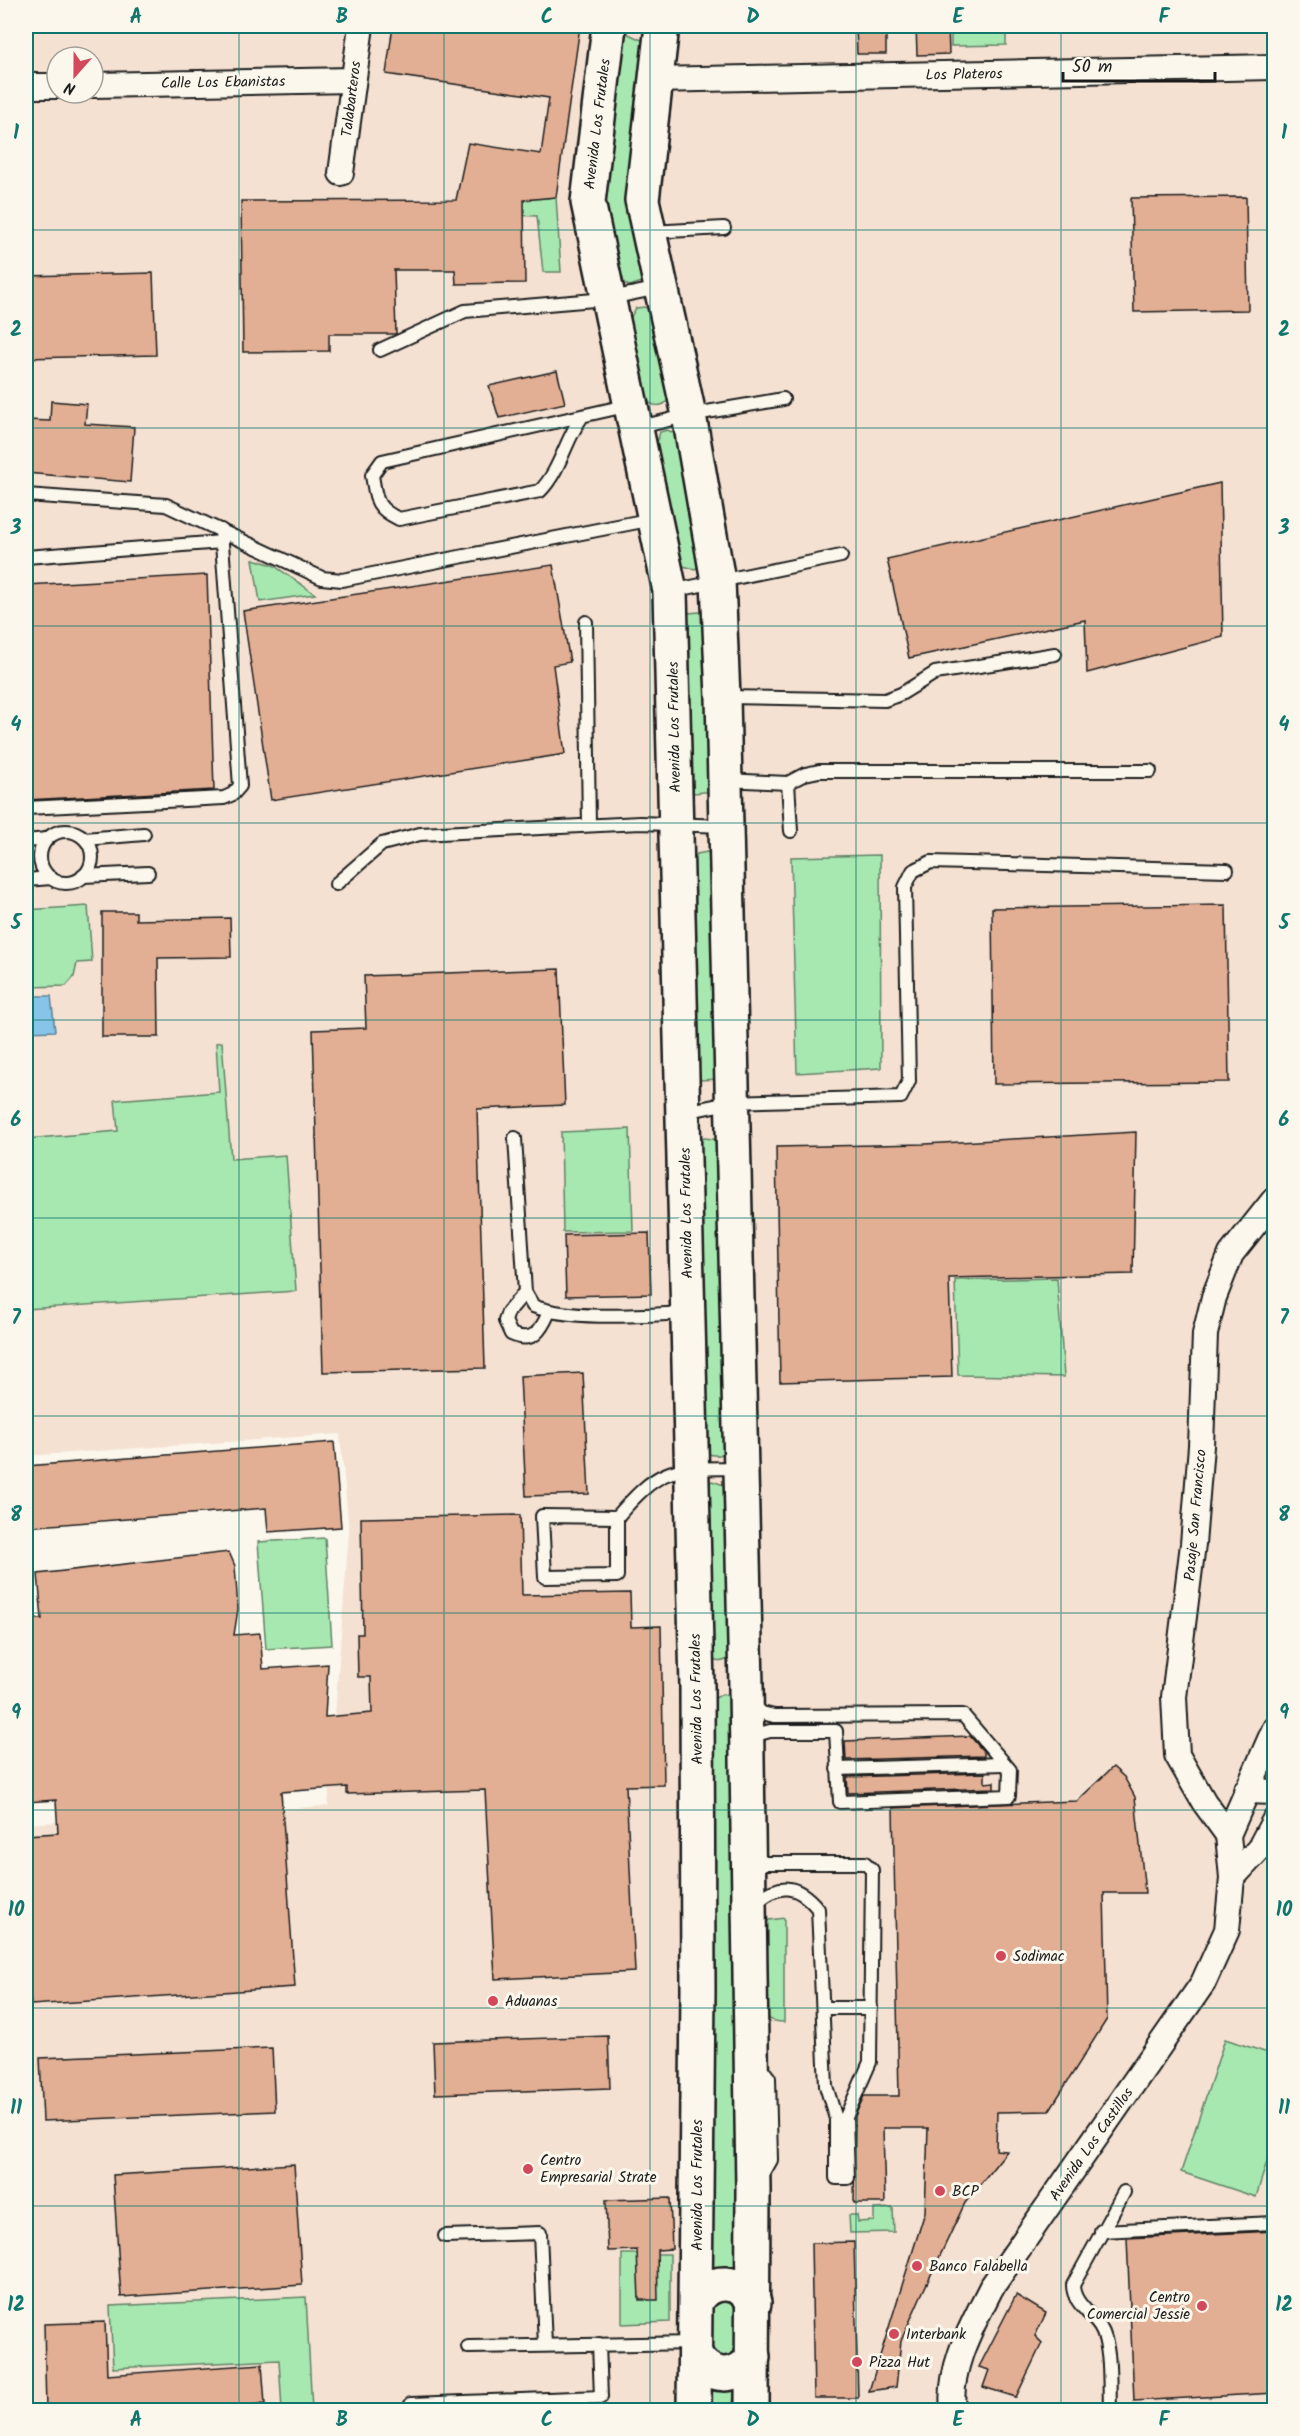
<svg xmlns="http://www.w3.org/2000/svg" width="1300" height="2436" viewBox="0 0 1300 2436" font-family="Kalam,sans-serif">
  <rect width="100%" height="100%" fill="#fbf7ec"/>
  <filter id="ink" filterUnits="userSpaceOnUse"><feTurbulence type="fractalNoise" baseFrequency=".0167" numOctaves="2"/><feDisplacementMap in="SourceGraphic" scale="12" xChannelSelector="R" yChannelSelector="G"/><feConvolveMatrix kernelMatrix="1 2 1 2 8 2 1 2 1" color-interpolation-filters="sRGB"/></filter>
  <g filter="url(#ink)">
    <path fill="#f4e1d2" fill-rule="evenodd" d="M26 26H1274V2410H26V1824L328 1806 349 1531 340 1434 26 1456ZM57 57H93V93H57Z"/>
    <g fill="#a7e8b1" stroke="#628266" stroke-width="1.5">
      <polygon points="951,26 1006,26 1006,45 951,46"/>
      <polygon points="622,31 648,43 645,274 641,282 630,286 619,282 603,210"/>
      <polygon points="556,197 561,272 543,272 537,216 509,215 507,201"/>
      <path d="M645 307 652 310 669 399C663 408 652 407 645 399L628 322 636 308Z"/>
      <polygon points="667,430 677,434 700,566 695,569 683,566 680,560 656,446 660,432"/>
      <polygon points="253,559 273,565 315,594 260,602"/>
      <polygon points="713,611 716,791 693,793 688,613"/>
      <polygon points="707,852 715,856 723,1079 697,1080 693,861 697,854"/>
      <polygon points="880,855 881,1068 797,1073 791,857"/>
      <polygon points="88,906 92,962 77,963 74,977 66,986 26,987 26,910"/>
      <polygon points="222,1042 231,1159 286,1155 296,1291 26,1309 26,1139 118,1131 115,1100 219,1092 216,1043"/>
      <polygon points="630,1129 633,1231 563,1232 561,1132"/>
      <path d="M704 1138 713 1139 720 1144 729 1448C722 1456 717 1457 706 1453L697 1143Z"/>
      <polygon points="1057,1278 1064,1377 958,1375 955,1280"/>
      <path d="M712 1481 727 1486 730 1658C721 1663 715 1663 708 1656L706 1486Z"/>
      <polygon points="325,1538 332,1645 266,1649 258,1542"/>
      <polygon points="722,1694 734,1698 738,2271 713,2272 712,1700"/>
      <path d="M784 1918V2022C771 2022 768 2019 761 2010L763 1926 769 1920Z"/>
      <polygon points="1225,2039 1274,2055 1274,2139 1256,2197 1181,2172"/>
      <polygon points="893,2208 894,2232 850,2233 849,2215 857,2215 858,2222 874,2221 874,2209"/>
      <polygon points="622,2254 670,2254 670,2322 622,2324"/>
      <polygon points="306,2297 312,2410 282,2410 279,2360 113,2368 110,2306"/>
      <polygon points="737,2298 739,2359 709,2357 710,2306 716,2299"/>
      <polygon points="707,2377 738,2382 731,2410 710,2410"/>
    </g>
    <polygon fill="#87c5e8" stroke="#5c8196" stroke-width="1.5" points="26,996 51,996 55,1031 26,1032"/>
    <g fill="#e2af94" stroke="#1c1c1c" stroke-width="1.5">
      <polygon points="393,26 580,26 556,197 524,200 525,283 456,284 455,270 394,270 396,334 329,334 329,351 243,352 241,201 456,200 468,143 541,154 549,98 386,74"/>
      <polygon points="856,26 886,26 886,54 857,54"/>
      <polygon points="916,26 948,26 949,54 917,55"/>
      <polygon points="1246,197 1248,310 1134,312 1131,198"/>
      <polygon points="153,273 156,355 26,358 26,276"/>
      <polygon points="557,371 565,403 499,418 489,386"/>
      <polygon points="51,401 87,404 85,424 134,427 130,482 26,473 26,420 50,421"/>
      <polygon points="1220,483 1223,637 1087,673 1085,620 909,658 887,559"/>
      <polygon points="553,565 570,662 553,665 565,754 271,800 243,611"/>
      <polygon points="207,575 214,790 26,800 26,585"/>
      <polygon points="1226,905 1229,1082 994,1084 992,908"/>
      <polygon points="102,912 136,912 136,920 230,918 231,957 158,958 159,1037 102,1037"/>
      <polygon points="559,969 565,1105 477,1109 485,1368 323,1372 313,1030 366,1028 364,976"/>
      <polygon points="1136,1132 1133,1274 949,1278 952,1377 780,1382 776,1147 925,1144"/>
      <polygon points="649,1233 651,1294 566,1296 564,1235"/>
      <polygon points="583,1373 589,1494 526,1496 520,1376"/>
      <polygon points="334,1442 341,1527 268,1532 266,1508 26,1527 26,1466"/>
      <polygon points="520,1515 522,1595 630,1593 631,1627 661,1626 664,1785 626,1786 635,1972 495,1979 485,1790 347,1794 347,1787 281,1792 295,1987 31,2005 26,1935 26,1835 58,1833 56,1800 26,1802 26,1619 42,1619 38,1574 229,1552 235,1566 238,1609 234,1635 260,1633 263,1669 328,1664 325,1717 372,1713 371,1677 358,1677 357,1634 363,1634 361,1518"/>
      <polygon points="970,1736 984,1752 984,1756 846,1760 845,1741"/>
      <polygon points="1113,1767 1124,1777 1135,1797 1145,1893 1104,1893 1107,2019 1049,2111 997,2112 996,2150 1007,2151 965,2203 920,2298 901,2341 896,2387 869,2391 925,2212 928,2128 883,2128 885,2203 854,2203 855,2116 864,2096 899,2096 893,1808 1077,1801"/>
      <polygon points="985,1773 985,1783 994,1782 994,1788 848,1793 847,1777"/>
      <polygon points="608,2036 610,2088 435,2094 433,2042"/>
      <polygon points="272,2048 275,2111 43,2121 40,2058"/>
      <polygon points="294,2164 302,2285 121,2297 113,2175"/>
      <polygon points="670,2198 672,2249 657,2250 658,2300 639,2300 637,2250 608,2251 606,2200"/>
      <polygon points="1275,2231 1275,2393 1134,2401 1127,2238"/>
      <polygon points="854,2242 858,2398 814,2398 811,2243"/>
      <polygon points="1016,2295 1046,2313 1035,2336 1042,2343 1016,2397 983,2387 989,2370 979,2367"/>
      <polygon points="105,2322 107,2375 262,2364 265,2404 169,2410 46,2410 44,2324"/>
    </g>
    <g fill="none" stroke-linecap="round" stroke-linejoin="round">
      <g stroke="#1c1c1c" stroke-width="16">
        <g id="service">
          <polyline points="650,232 724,228"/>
          <polyline points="380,350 465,311 606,299 659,288"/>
          <path d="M581 418C565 441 560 471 540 491L399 519C375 508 376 499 372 475L382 461 630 405"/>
          <polyline points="636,428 689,415 783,399"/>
          <polyline points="26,495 166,505 322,578 342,580 653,519"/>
          <polyline points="26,557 222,542"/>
          <polyline points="672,591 841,556"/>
          <polyline points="586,622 589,825"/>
          <polyline points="725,697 885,700 901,694 935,673 1055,654"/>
          <polyline points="726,780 788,783 805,774 819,771 1150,771"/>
          <polyline points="788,783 791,831"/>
          <polyline points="26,808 224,798 233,794 240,786 221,530"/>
          <circle cx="66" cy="857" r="26"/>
          <polyline points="85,839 144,834"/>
          <polyline points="26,841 47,839"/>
          <polyline points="83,876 148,873"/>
          <polyline points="26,880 51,878"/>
          <polyline points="336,884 382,844 420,834 640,823 725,826"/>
          <polyline points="685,1112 733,1102 901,1097 909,1081 905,887 913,871 931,862 1227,870"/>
          <path d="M515 1138 525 1292 533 1306C572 1321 644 1315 686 1313"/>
          <path d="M525 1292 508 1312 505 1321 511 1334C533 1344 541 1331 549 1312"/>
          <path d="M617 1517 542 1516 545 1577 617 1576V1517C663 1463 673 1469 741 1468"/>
          <polyline points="751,1742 759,1734 770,1731 836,1731 840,1802 1009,1796 1010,1770 963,1715 774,1716 762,1713 753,1705"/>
          <polyline points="837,1769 1005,1764"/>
          <path d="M752 1856 765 1863H865L872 1870 870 2062 846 2117 848 2178H836V2119L826 2086 818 1909C797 1883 778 1882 754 1905"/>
          <polyline points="823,2008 871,2008"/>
          <polyline points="758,2064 769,2078 771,2160 762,2176"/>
          <polyline points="1101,2231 1274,2223"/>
          <polyline points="445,2236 540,2233 545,2345"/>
          <polyline points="468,2347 695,2343"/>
          <polyline points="411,2404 601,2397 599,2344"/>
          <path d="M1110 2410C1109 2389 1112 2345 1100 2327 1091 2313 1073 2303 1073 2285L1124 2192"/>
        </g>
      </g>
      <g stroke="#1c1c1c" stroke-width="28">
        <g id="minor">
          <polyline points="654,80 1274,67"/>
          <polyline points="93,85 353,80"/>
          <polyline points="26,86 57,86"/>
          <polyline points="341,173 361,26"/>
          <polyline points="1246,1791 1274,1792"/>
          <polyline points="1228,1835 1204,1802 1177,1755 1174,1697 1193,1544 1201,1446 1205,1334 1214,1297 1231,1254 1274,1200"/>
          <polyline points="1232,1878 1259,1849 1274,1821"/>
          <path d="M953 2410C948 2367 972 2326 991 2288L1203 1983 1227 1930 1232 1878 1228 1835 1274 1730"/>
        </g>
      </g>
      <g stroke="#1c1c1c" stroke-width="38">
        <g id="secondary">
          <polyline points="609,26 588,202 670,591 697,1687 698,1990 694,2410"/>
          <polyline points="662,26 642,200 689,415 718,581 723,697 746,1686 753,2189 752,2410"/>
          <path d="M696 2301C709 2277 742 2279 754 2303"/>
          <path d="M695 2354C708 2380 738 2380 753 2357"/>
        </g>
      </g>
      <use href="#service" stroke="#fbf7ec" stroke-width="12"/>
      <use href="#minor" stroke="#fbf7ec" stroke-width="24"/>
      <use href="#secondary" stroke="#fbf7ec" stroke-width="33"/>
    </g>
  </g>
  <path fill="none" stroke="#0f766e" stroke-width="1.5" stroke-opacity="0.55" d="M239 26V2410M444 26V2410M650 26V2410M856 26V2410M1061 26V2410M26 230H1274M26 428H1274M26 626H1274M26 823H1274M26 1020H1274M26 1218H1274M26 1416H1274M26 1613H1274M26 1810H1274M26 2008H1274M26 2206H1274"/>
  <g fill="#d1495b" stroke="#fbf7ec" stroke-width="2">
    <circle cx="1001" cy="1956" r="6"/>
    <circle cx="493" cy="2001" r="6"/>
    <circle cx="528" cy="2169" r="6"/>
    <circle cx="940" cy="2191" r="6"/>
    <circle cx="917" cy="2266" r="6"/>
    <circle cx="1202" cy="2306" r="6"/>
    <circle cx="894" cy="2334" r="6"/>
    <circle cx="857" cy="2362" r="6"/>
  </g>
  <g text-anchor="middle" stroke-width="6" stroke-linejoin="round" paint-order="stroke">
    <g font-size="15" fill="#1c1c1c" stroke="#fbf7ec">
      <text transform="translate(964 74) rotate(-1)" y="5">Los Plateros</text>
      <text transform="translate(223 82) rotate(-1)" y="5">Calle Los Ebanistas</text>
      <text transform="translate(351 99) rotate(-83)" y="5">Talabarteros</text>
      <text transform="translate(597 124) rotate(-83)" y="5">Avenida Los Frutales</text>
      <text transform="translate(674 727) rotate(-91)" y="5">Avenida Los Frutales</text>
      <text transform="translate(686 1213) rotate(-91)" y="5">Avenida Los Frutales</text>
      <text transform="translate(1195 1515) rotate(-85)" y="5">Pasaje San Francisco</text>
      <text transform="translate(696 1699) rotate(-91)" y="5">Avenida Los Frutales</text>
      <text transform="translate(1091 2144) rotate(-55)" y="5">Avenida Los Castillos</text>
      <text transform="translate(697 2185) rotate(-90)" y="5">Avenida Los Frutales</text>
    </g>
    <g font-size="15" fill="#1c1c1c" stroke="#fbf7ec" text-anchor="start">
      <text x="1013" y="1961">Sodimac</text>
      <text x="505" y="2006">Aduanas</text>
      <text x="540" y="2165">Centro<tspan x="540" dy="17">Empresarial Strate</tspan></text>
      <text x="952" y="2196">BCP</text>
      <text x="929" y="2271">Banco Falabella</text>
      <text x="1190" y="2302" text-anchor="end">Centro<tspan x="1190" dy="17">Comercial Jessie</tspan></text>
      <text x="906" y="2339">Interbank</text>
      <text x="869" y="2367">Pizza Hut</text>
    </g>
  </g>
  <rect width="1300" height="2436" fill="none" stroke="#fbf7ec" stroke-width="66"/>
  <g transform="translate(75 75) rotate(201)"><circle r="28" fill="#fbf7ec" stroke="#a29f99" stroke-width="1.5"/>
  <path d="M0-4.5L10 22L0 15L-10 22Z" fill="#d1495b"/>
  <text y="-9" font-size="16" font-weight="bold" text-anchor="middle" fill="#1c1c1c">N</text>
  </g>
  <path d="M1063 72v9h152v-9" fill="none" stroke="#1c1c1c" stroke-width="3"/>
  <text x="1072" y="72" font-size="18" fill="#1c1c1c" stroke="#fbf7ec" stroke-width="4.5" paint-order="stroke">50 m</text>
  <rect x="33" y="33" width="1234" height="2370" fill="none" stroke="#0f766e" stroke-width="2"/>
  <g font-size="20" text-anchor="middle" font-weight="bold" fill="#0f766e">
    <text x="136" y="23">A</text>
    <text x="342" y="23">B</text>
    <text x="547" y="23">C</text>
    <text x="753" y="23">D</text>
    <text x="958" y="23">E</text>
    <text x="1164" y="23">F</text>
    <text x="16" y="139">1</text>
    <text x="1284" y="139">1</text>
    <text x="16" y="336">2</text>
    <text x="1284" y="336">2</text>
    <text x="16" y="534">3</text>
    <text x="1284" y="534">3</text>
    <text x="16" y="731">4</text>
    <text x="1284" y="731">4</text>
    <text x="16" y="929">5</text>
    <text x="1284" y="929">5</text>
    <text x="16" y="1126">6</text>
    <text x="1284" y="1126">6</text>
    <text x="16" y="1324">7</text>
    <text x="1284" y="1324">7</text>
    <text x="16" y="1521">8</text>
    <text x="1284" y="1521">8</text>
    <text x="16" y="1719">9</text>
    <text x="1284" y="1719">9</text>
    <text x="16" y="1916">10</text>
    <text x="1284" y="1916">10</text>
    <text x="16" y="2114">11</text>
    <text x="1284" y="2114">11</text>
    <text x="16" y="2311">12</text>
    <text x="1284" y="2311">12</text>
    <text x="136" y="2426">A</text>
    <text x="342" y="2426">B</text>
    <text x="547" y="2426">C</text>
    <text x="753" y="2426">D</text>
    <text x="958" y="2426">E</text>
    <text x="1164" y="2426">F</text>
  </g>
</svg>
